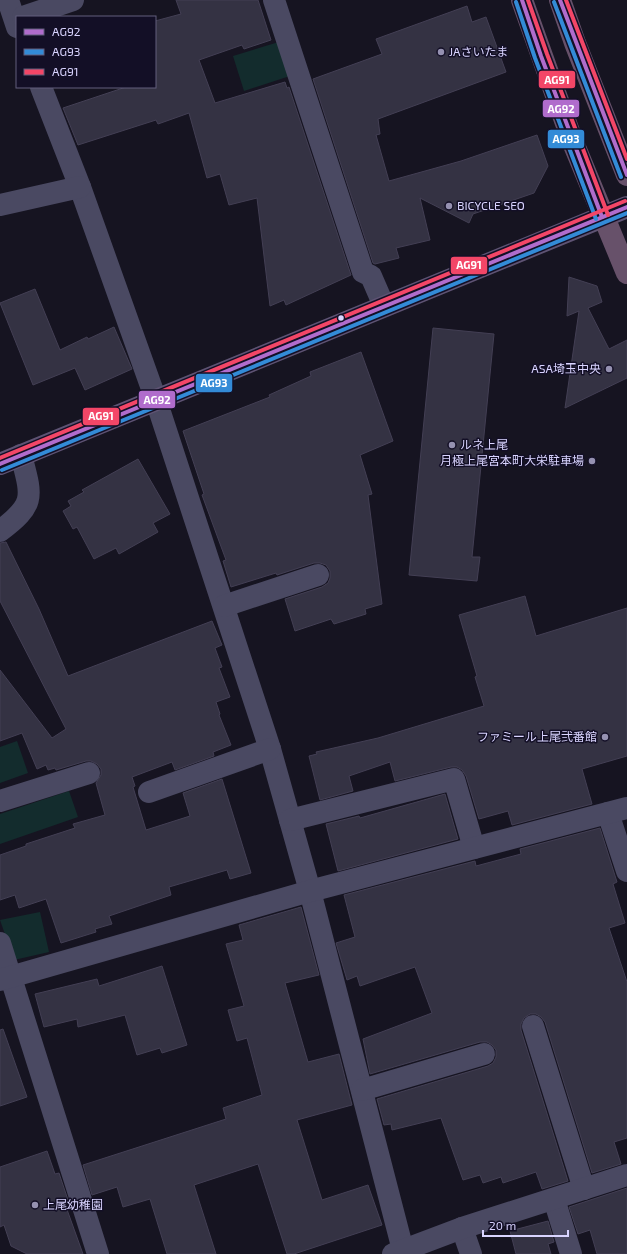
<svg xmlns="http://www.w3.org/2000/svg" width="627" height="1254" viewBox="0 0 627 1254" font-family="'Exo 2','Noto Sans JP',sans-serif">
  <rect width="100%" height="100%" fill="#161421"/>
  <g fill="#132c2d">
    <polygon points="282,41 293,75 244,91 233,56"/>
    <polygon points="17,741 28,773 0,783 0,747"/>
    <polygon points="69,791 78,817 0,844 0,814"/>
    <polygon points="40,912 49,952 14,960 0,920"/>
  </g>
  <g fill="#343243" stroke="#433f54">
    <polygon points="176,0 258,0 271,40 244,49 242,45 199,60 215,103 285,82 287,88 289,87 351,275 286,305 284,300 270,306 257,198 229,205 220,174 207,178 189,113 158,124 156,120 78,145 63,108 126,87 155,87 155,21 181,14"/>
    <polygon points="467,6 472,22 486,17 506,72 378,119 380,134 376,135 389,181 461,161 537,135 548,166 534,193 473,214 469,223 420,198 430,240 396,248 399,258 375,264 373,263 313,79 382,54 376,39"/>
    <polygon points="569,277 597,286 602,302 588,308 609,349 627,340 627,378 565,408 579,311 567,316"/>
    <polygon points="35,289 60,350 87,337 88,339 114,327 132,369 85,390 75,368 33,385 0,303"/>
    <polygon points="433,328 494,334 472,557 480,557 477,581 409,575"/>
    <polygon points="361,352 393,441 360,455 372,494 368,495 382,604 365,609 366,614 334,624 331,619 295,631 285,599 322,587 328,583 330,578 330,571 326,565 320,563 314,563 277,575 276,573 231,587 223,561 226,560 202,495 204,494 183,431 270,397 269,395 311,376 310,372"/>
    <polygon points="138,459 170,514 153,523 158,532 119,554 116,548 94,559 77,527 73,529 63,511 71,506 68,501 84,492 82,490"/>
    <polygon points="6,542 39,609 68,676 212,621 222,645 215,648 222,667 219,668 230,697 216,702 220,714 219,715 231,745 213,752 214,756 175,770 172,762 132,777 135,786 133,787 146,830 190,816 183,793 222,779 251,873 230,879 227,870 169,887 171,895 109,916 112,924 95,929 96,932 61,943 46,899 19,908 15,895 0,900 0,855 26,846 26,844 75,828 73,824 105,815 96,783 101,775 101,769 97,764 91,761 86,761 56,770 55,768 48,770 46,765 37,769 22,733 0,741 0,670 52,738 66,729 0,601 0,543"/>
    <polygon points="525,596 536,636 627,608 627,756 582,769 592,804 512,825 508,811 479,819 466,776 462,770 457,767 451,767 395,781 390,762 349,776 353,791 320,800 309,756 317,754 316,752 378,738 484,706 475,677 477,676 459,615"/>
    <polygon points="445,794 458,839 338,871 326,824 359,816 360,818"/>
    <polygon points="600,828 617,882 613,884 625,923 609,928 627,982 627,1138 614,1142 621,1164 592,1173 545,1022 541,1017 536,1014 530,1014 524,1018 521,1024 521,1030 568,1181 542,1189 536,1172 503,1183 501,1177 483,1183 480,1175 463,1180 441,1118 392,1130 391,1124 384,1125 377,1099 488,1066 493,1063 496,1057 496,1050 492,1045 487,1042 480,1042 370,1074 363,1039 432,1013 415,967 360,986 357,976 347,980 336,943 355,937 344,895 475,861 476,866 521,854 520,849"/>
    <polygon points="301,907 319,975 285,983 308,1062 339,1054 352,1105 297,1120 322,1200 368,1185 382,1225 294,1254 287,1254 258,1164 194,1185 216,1254 167,1254 150,1199 123,1207 117,1187 92,1195 83,1165 226,1119 223,1108 262,1095 247,1038 237,1041 228,1010 244,1006 226,944 243,940 239,925"/>
    <polygon points="162,966 187,1045 162,1053 160,1048 137,1055 125,1015 78,1027 77,1019 44,1027 35,994 97,979 99,986"/>
    <polygon points="3,1029 27,1097 0,1106 0,1030"/>
    <polygon points="47,1151 55,1174 59,1173 69,1203 65,1204 83,1254 27,1254 11,1246 4,1225 0,1227 0,1167"/>
    <polygon points="627,1188 627,1254 597,1254 590,1230 578,1234 569,1207"/>
    <polygon points="548,1221 554,1242 548,1244 551,1254 516,1254 510,1231"/>
  </g>
  <g fill="none" stroke-linecap="round" stroke-linejoin="round">
    <g stroke="#4a4962" stroke-width="22">
      <polyline points="8,0 17,27"/>
      <polyline points="274,0 363,272 371,276 384,306"/>
      <polyline points="23,17 73,0"/>
      <polyline points="41,87 80,187 156,400 270,749 310,891 404,1254"/>
      <polyline points="0,205 80,187"/>
      <path d="M0 531C36 504 32 497 21 455"/>
      <polyline points="224,606 318,575"/>
      <polyline points="149,792 270,749"/>
      <polyline points="0,801 89,773"/>
      <polyline points="608,813 627,871"/>
      <polyline points="290,820 454,779 474,848"/>
      <polyline points="0,943 98,1254"/>
      <polyline points="0,980 310,891 627,808"/>
      <polyline points="533,1026 584,1189"/>
      <polyline points="362,1090 484,1054"/>
      <polyline points="554,1199 571,1254"/>
      <polyline points="462,1228 471,1254"/>
      <polyline points="393,1254 462,1228 627,1175"/>
    </g>
    <polyline stroke="#5e5373" stroke-width="22" points="0,464 627,207"/>
    <g stroke="#67516a" stroke-width="22">
      <polyline points="522,0 572,140 627,273"/>
      <polyline points="560,0 575,43 627,175"/>
    </g>
    <g stroke="#130f26" stroke-width="7">
      <g id="bus-1">
        <polyline points="522,0 541,56 602,217"/>
        <polyline points="560,0 627,175"/>
        <polyline points="0,464 627,207"/>
      </g>
    </g>
    <g stroke="#130f26" stroke-width="7">
      <g id="bus-2">
        <polyline points="516,2 535,58 596,219"/>
        <polyline points="554,2 621,177"/>
        <polyline points="2,470 627,213"/>
      </g>
    </g>
    <g stroke="#130f26" stroke-width="7">
      <g id="bus-3">
        <polyline points="528,0 547,54 608,215"/>
        <polyline points="566,0 627,159"/>
        <polyline points="0,458 625,201"/>
      </g>
    </g>
    <use href="#bus-1" stroke="#b06ccc" stroke-width="4"/>
    <use href="#bus-2" stroke="#338bd7" stroke-width="4"/>
    <use href="#bus-3" stroke="#f34667" stroke-width="4"/>
  </g>
  <g fill="#9591b1" stroke="#130f26" stroke-width="1.5">
    <circle cx="441" cy="52" r="4"/>
    <circle cx="449" cy="206" r="4"/>
    <circle cx="609" cy="369" r="4"/>
    <circle cx="452" cy="445" r="4"/>
    <circle cx="592" cy="461" r="4"/>
    <circle cx="605" cy="737" r="4"/>
    <circle cx="35" cy="1205" r="4"/>
  </g>
  <circle fill="#d9d4ff" stroke="#130f26" stroke-width="1.5" cx="341" cy="318" r="3.5"/>
  <g text-anchor="middle" stroke-width="3" stroke-linejoin="round" paint-order="stroke">
    <g font-size="12" fill="#d9d4ff" stroke="#130f26" text-anchor="start">
      <text x="449" y="56">JAさいたま</text>
      <text x="457" y="210">BICYCLE SEO</text>
      <text x="601" y="373" text-anchor="end">ASA埼玉中央</text>
      <text x="460" y="449">ルネ上尾</text>
      <text x="584" y="465" text-anchor="end">月極上尾宮本町大栄駐車場</text>
      <text x="597" y="741" text-anchor="end">ファミール上尾弐番館</text>
      <text x="43" y="1209">上尾幼稚園</text>
    </g>
  </g>
  <g stroke="#130f26" stroke-width="1.5">
    <rect x="538" y="70" width="38" height="19" rx="4" fill="#f34667"/>
    <rect x="542" y="99" width="38" height="19" rx="4" fill="#b06ccc"/>
    <rect x="547" y="129" width="38" height="20" rx="4" fill="#338bd7"/>
    <rect x="450" y="256" width="38" height="19" rx="4" fill="#f34667"/>
    <rect x="195" y="373" width="38" height="20" rx="4" fill="#338bd7"/>
    <rect x="138" y="390" width="38" height="19" rx="4" fill="#b06ccc"/>
    <rect x="82" y="407" width="38" height="19" rx="4" fill="#f34667"/>
  </g>
  <g font-size="11" text-anchor="middle" font-weight="bold" fill="#fff">
    <text x="557" y="84">AG91</text>
    <text x="561" y="113">AG92</text>
    <text x="566" y="143">AG93</text>
    <text x="469" y="269">AG91</text>
    <text x="214" y="387">AG93</text>
    <text x="157" y="404">AG92</text>
    <text x="101" y="420">AG91</text>
  </g>
  <rect x="16" y="16" width="140" height="72" fill="#130f26" stroke="#625e7d"/>
  <rect x="24" y="29" width="20" height="6" fill="#b06ccc" stroke="#625e7d"/>
  <text x="52" y="36" font-size="12" fill="#d9d4ff">AG92</text>
  <rect x="24" y="49" width="20" height="6" fill="#338bd7" stroke="#625e7d"/>
  <text x="52" y="56" font-size="12" fill="#d9d4ff">AG93</text>
  <rect x="24" y="69" width="20" height="6" fill="#f34667" stroke="#625e7d"/>
  <text x="52" y="76" font-size="12" fill="#d9d4ff">AG91</text>
  <path d="M483 1230v6h85v-6" fill="none" stroke="#d9d4ff" stroke-width="2"/>
  <text x="489" y="1230" font-size="12" fill="#d9d4ff" stroke="#130f26" stroke-width="3" paint-order="stroke">20 m</text>
</svg>
